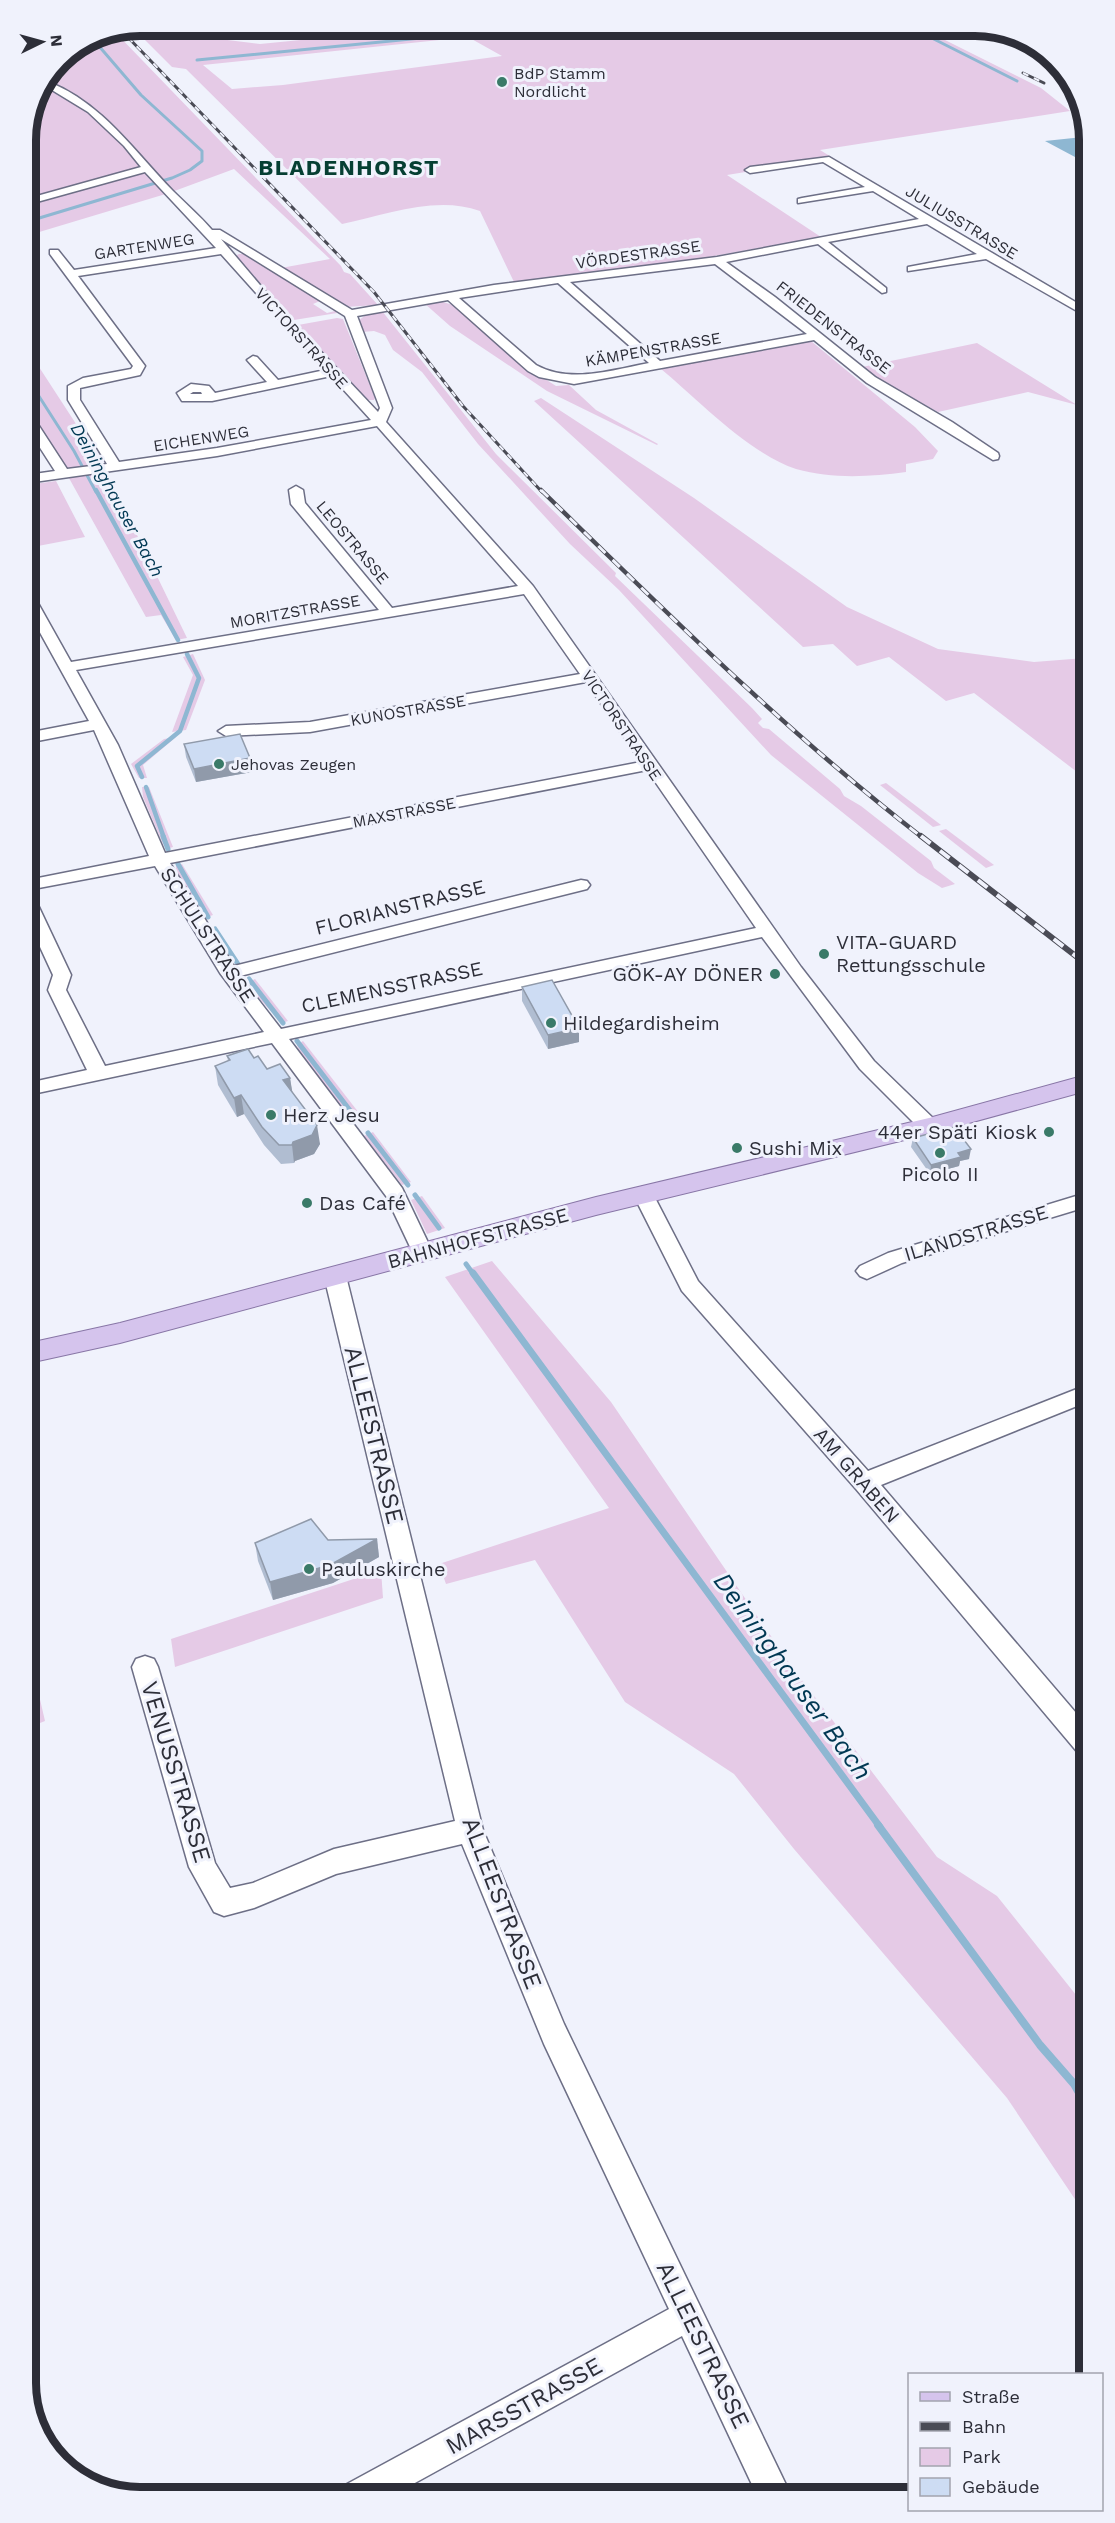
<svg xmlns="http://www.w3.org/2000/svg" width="1115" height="2523" viewBox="0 0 1115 2523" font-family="'Work Sans',sans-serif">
  <rect width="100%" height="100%" fill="#f0f2fc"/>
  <g fill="#e5cae6" fill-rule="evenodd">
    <path d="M140 26H191L203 37 260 44 443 26H917L1041 88 1070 111 820 150 833 158 727 175 821 237 652 267 514 282 480 211C436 195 386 215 342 224L186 69 172 67 132 27ZM468 37 502 56 283 85 232 89 203 65Z"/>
    <polygon points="975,26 983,26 1045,49 1055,63"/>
    <polygon points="114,31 341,266 344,272 350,274 378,305 345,307 281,268 330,259 234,169 169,193 26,236 26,133 59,59 97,34"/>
    <polygon points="239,254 243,254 320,301 313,304 327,313 335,311 337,313 294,320 235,256"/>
    <polygon points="443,302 456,306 531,370 556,386 569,385 596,410 658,444 657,445 547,391 450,326 424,303"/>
    <polygon points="382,311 496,454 616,573 615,576 752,708 762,719 758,723 763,728 769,729 840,789 844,796 861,806 931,861 934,868 955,884 942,888 918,873 771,755 619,590 570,544 478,444 422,372 393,350 385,335 374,331 362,332 359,320 366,315"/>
    <polygon points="337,318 343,319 375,398 374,400 365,400 298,325"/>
    <path d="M811 341 915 427 938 451 933 459 906 464V472C869 477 832 479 796 469 751 455 697 399 660 368Z"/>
    <polygon points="977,343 1077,405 1028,392 938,412 880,380 862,367"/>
    <polygon points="26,347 104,467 187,638 176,640 161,615 146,617 49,442 27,447"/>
    <polygon points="541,398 694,498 847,607 938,649 1034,662 1085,658 1085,770 1077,772 974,693 946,701 889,657 857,666 833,644 803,647 534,401"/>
    <polygon points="56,481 85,537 38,546 36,543 27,545 27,485"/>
    <polygon points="193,654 205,680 186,730 172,732 193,675 183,657"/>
    <polygon points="176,737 143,765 147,778 139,778 131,764 164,739"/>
    <polygon points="886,783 941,825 933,827 880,785"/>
    <polygon points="142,787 149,787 173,847 166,849 162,842 143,797"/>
    <polygon points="946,829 994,865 986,868 939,831"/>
    <polygon points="182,864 213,915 204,918 176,873 176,866"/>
    <polygon points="255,979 288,1021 282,1023 251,990 249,982"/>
    <polygon points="303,1041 359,1113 350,1118 300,1055 297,1045"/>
    <polygon points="373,1132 411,1182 402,1185 364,1136"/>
    <polygon points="422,1196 445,1228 427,1234 411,1200"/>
    <polygon points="492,1261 611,1402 792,1667 937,1857 997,1896 1088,2010 1089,2220 1007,2098 794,1849 734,1774 625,1702 535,1560 446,1584 439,1564 609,1508 445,1277"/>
    <polygon points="381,1570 383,1598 175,1667 171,1639"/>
    <polygon points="36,1682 45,1721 30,1727 30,1684"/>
  </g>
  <polygon fill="#8eb7d2" points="1083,137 1083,156 1075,157 1045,141"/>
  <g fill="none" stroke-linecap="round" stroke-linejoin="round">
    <g stroke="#8eb7d2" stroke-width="3">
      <polyline points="908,26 1017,81"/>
      <polyline points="197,60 542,26"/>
      <polyline points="26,222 172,178 190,170 202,161 202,151 141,95 92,38"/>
      <polyline points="26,376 74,451 96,492"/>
    </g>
    <g stroke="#8eb7d2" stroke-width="4.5">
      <polyline points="96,490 178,640"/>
      <polyline points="142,777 137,766 180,731 199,678 187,654"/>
      <polyline points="146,787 164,838"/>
    </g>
    <g stroke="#8eb7d2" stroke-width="5">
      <polyline points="163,836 168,849"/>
      <polyline points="178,864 208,917"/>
      <polyline points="215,929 238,964"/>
      <polyline points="249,979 283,1023"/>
      <polyline points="297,1041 355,1117"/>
      <polyline points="368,1133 408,1185"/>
      <polyline points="415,1195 439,1228"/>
      <polyline points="466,1264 474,1275"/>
    </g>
    <polyline stroke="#8eb7d2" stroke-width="7" points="473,1273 880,1827"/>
    <polyline stroke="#8eb7d2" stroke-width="8" points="878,1825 1040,2045 1074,2084 1089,2110"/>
    <g stroke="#6d6f86" stroke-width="3">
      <g id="minor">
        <path d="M49 82C103 104 134 151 173 191 186 204 200 216 212 230H220L352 310 494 285 717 257 919 219 873 191 798 203V199L802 198 865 187 823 162 750 173 745 170 750 167 829 157 1084 307V315L986 259 908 271V267L977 254 927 224 828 242 886 288V292L882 293 818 244 726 262 775 297 875 377 952 422 998 453 999 456 998 459 993 460 867 383 814 340 574 384 539 377 528 371 448 300 357 316 392 408 386 422 533 586 801 967 874 1061 936 1121 939 1126 936 1131 929 1133 922 1131 860 1069 762 937 289 1039 402 1188 433 1253 430 1258 423 1260 416 1258 413 1253 386 1196 272 1043 28 1095V1083L87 1070 48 990 53 975 28 921V898L34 899 37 903 71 975 66 990 105 1066 264 1032 220 973 155 866 28 890V880L149 856 94 730 27 743V733L89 721 27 609V592L34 596 71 662 379 610 291 504 289 490 296 486 303 490 305 503 392 608 518 586 377 426 217 456 27 483V475L55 471 26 426V411L30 412 67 469 107 464 68 400V386L83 378 131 369 133 366 50 254V250H58L74 270 216 248 145 172 26 205V199L141 167 124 146 88 112 47 87ZM221 239 345 316 380 408 378 412 277 305ZM221 254 325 370 278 380 257 357 253 356 247 360 267 382 215 393 209 386 191 384 177 393 182 401H212L331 376 371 420 217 448 119 462 80 400V388L140 375 145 366 78 276ZM715 264 807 334 660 361 570 282ZM558 283 649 363C612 370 571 384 536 365L459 298ZM193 392H201L202 394H190ZM524 594 580 674 310 722 226 726 218 731 226 736 310 732 586 682 641 762 165 853 118 745 76 670ZM647 770 756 928 281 1029 240 976 587 889 590 885 587 881 581 880 234 966 170 863Z"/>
        <polygon points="643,1187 650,1189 653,1194 698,1281 868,1471 1087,1385 1087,1402 881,1485 1088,1727 1088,1757 1079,1754 856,1489 682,1291 633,1194 636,1189"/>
        <polygon points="1086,1193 1086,1207 902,1263 867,1279 860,1276 856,1271 860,1266 888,1253"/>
        <polygon points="335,1268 342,1271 346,1276 483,1830 564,2024 790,2493 756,2493 682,2336 393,2495 342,2496 347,2484 669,2309 544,2044 462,1844 336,1874 254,1908 224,1916 214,1912 189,1867 132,1667 136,1659 145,1656 154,1659 158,1667 215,1863 230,1888 253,1883 334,1849 455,1821 324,1276 328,1271"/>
      </g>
    </g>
    <g stroke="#8876a6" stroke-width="2">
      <polygon id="major" points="1086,1075 1086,1091 929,1134 596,1215 120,1343 29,1363 29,1343 120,1323 596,1197 929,1118"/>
    </g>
    <use href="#minor" fill="#fff" fill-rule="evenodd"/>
    <use href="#major" fill="#d5c4ed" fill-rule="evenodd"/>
    <g stroke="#4a4b55" stroke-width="3">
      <g id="rail-far2">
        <polyline points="120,29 374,292 463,406 542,492"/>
        <polyline points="1023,73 1044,83"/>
      </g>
    </g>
    <g stroke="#4a4b55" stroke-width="4.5">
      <path id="rail-far1" d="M541 490C665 611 785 731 923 838"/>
    </g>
    <g stroke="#4a4b55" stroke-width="6">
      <polyline id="rail" points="921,836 1086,964"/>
    </g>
    <use href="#rail-far2" stroke="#f0f2fc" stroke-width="2" stroke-dasharray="6" stroke-linecap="butt"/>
    <use href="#rail-far1" stroke="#f0f2fc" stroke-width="3" stroke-dasharray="10" stroke-linecap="butt"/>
    <use href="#rail" stroke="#f0f2fc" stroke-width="4" stroke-dasharray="12" stroke-linecap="butt"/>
  </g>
  <g fill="#b0bdd1">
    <polygon points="184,744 250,758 252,772 196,782 186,757"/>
    <polygon points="522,987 579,1042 548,1049 522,1001"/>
    <polygon points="227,1056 254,1058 267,1069 290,1078 292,1092 320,1144 314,1154 295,1161 294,1163 281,1164 264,1145 244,1114 237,1117 218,1085 215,1066 228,1061"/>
    <polygon points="913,1138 969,1159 960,1161 959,1166 930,1174 911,1147"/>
    <polygon points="377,1539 379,1557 333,1583 273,1600 258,1561 255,1543"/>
  </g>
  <g fill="#909aaa">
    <polygon points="250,758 252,772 196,782 194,769"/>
    <polygon points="579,1028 579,1042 548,1049 548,1035"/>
    <polygon points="290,1078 293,1096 283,1080"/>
    <polygon points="241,1095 244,1114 237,1117 234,1098"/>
    <polygon points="317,1125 320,1144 314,1154 295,1161 294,1163 292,1145 293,1142"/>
    <polygon points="971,1149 969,1159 960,1161 959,1166 930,1174 931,1165 958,1153"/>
    <polygon points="377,1539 379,1557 333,1583 273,1600 270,1582"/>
  </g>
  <g fill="#cddcf3" stroke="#909aaa" stroke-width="1.5">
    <polygon points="240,734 250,758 194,769 184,744"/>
    <polygon points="552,980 579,1028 548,1035 522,987"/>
    <polygon points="248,1049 254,1058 258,1056 267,1069 280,1064 290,1078 283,1080 317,1125 312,1135 293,1142 292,1145 279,1145 262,1127 241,1095 234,1098 215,1066 230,1060 227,1056"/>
    <polygon points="954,1127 971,1149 958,1153 961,1157 931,1165 913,1138"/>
    <polygon points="311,1519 328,1540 377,1539 330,1565 270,1582 255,1543"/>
  </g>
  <g fill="#3a7a68" stroke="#f0f2fc" stroke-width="2">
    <circle cx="502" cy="82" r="6"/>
    <circle cx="219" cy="764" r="6"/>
    <circle cx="824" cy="954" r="6"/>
    <circle cx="775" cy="974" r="6"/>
    <circle cx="551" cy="1023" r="6"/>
    <circle cx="271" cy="1115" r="6"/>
    <circle cx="1049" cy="1132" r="6"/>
    <circle cx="737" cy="1148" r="6"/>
    <circle cx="940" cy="1153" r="6"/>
    <circle cx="307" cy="1203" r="6"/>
    <circle cx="309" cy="1569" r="6"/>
  </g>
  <g text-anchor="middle" stroke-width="6" stroke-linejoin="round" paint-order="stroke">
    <g font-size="16" fill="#2d2e38" stroke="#f0f2fc" text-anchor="start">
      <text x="514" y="79">BdP Stamm<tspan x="514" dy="18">Nordlicht</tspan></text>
      <text x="231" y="770">Jehovas Zeugen</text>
    </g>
    <g font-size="16" fill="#2d2e38" stroke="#f0f2fc">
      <text transform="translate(962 222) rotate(31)" y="6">JULIUSSTRASSE</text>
      <text transform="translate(144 246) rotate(-9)" y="6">GARTENWEG</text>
      <text transform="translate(638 254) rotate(-8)" y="6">VÖRDESTRASSE</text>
      <text transform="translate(834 327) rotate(38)" y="6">FRIEDENSTRASSE</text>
      <text transform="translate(302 338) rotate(48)" y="6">VICTORSTRASSE</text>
      <text transform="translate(653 349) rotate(-10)" y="6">KÄMPENSTRASSE</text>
      <text transform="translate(201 438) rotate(-9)" y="6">EICHENWEG</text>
      <text transform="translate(353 542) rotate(50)" y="6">LEOSTRASSE</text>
      <text transform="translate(295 611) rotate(-10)" y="6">MORITZSTRASSE</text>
      <text transform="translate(408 710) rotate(-10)" y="6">KUNOSTRASSE</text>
      <text transform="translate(622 725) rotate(56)" y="6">VICTORSTRASSE</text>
      <text transform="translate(404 812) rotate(-11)" y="6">MAXSTRASSE</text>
    </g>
    <g font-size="18" font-style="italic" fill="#013853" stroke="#f0f2fc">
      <text transform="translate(117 500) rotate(61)" y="6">Deininghauser Bach</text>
    </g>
    <g font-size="20" fill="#2d2e38" stroke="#f0f2fc">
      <text transform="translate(400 907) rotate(-14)" y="7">FLORIANSTRASSE</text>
      <text transform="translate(208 935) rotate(57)" y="7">SCHULSTRASSE</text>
      <text transform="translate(392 987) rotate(-12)" y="7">CLEMENSSTRASSE</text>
      <text transform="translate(976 1233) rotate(-17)" y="7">ILANDSTRASSE</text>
      <text transform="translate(478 1238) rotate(-15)" y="7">BAHNHOFSTRASSE</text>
      <text transform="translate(857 1475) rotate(49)" y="7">AM GRABEN</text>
    </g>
    <g font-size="20" fill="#2d2e38" stroke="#f0f2fc" text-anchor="start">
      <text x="836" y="949">VITA-GUARD<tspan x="836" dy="23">Rettungsschule</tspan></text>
      <text x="763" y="981" text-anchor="end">GÖK-AY DÖNER</text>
      <text x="563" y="1030">Hildegardisheim</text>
      <text x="283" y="1122">Herz Jesu</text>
      <text x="1037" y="1139" text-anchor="end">44er Späti Kiosk</text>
      <text x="749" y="1155">Sushi Mix</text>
      <text x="940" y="1181" text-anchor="middle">Picolo II</text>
      <text x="319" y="1210">Das Café</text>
      <text x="321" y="1576">Pauluskirche</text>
    </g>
    <g font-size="22" font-weight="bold" letter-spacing="1.5" fill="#063f33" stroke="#f0f2fc">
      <text x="349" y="175">BLADENHORST</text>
    </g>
    <g font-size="24" fill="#2d2e38" stroke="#f0f2fc">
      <text transform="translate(374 1435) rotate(76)" y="8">ALLEESTRASSE</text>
      <text transform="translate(176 1772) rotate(73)" y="8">VENUSSTRASSE</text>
      <text transform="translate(502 1903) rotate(69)" y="8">ALLEESTRASSE</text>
      <text transform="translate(703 2345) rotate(64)" y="8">ALLEESTRASSE</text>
      <text transform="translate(524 2406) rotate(-29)" y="8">MARSSTRASSE</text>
    </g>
    <g font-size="26" font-style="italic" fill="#013853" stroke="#f0f2fc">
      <text transform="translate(793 1676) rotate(54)" y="9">Deininghauser Bach</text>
    </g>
  </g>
  <path d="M0 0H1115V2523H0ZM140 36H975A104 104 0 0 1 1079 140V2383A104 104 0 0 1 975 2487H140A104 104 0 0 1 36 2383V140A104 104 0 0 1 140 36Z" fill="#f0f2fc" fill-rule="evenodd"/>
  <path fill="none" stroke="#2d2e38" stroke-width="8" d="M140 36H975A104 104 0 0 1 1079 140V2383A104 104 0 0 1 975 2487H140A104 104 0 0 1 36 2383V140A104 104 0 0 1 140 36Z"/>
  <rect x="908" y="2373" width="195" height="138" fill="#f0f2fc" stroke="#a2a4ae" stroke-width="1.5"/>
  <rect x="920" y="2392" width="30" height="9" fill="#d5c4ed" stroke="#a2a4ae" stroke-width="1.5"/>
  <text x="962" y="2403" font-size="18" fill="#2d2e38">Straße</text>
  <rect x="920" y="2422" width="30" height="9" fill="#4a4b55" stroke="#a2a4ae" stroke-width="1.5"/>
  <text x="962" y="2433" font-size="18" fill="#2d2e38">Bahn</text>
  <rect x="920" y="2448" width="30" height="18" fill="#e5cae6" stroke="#a2a4ae" stroke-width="1.5"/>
  <text x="962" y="2463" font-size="18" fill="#2d2e38">Park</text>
  <rect x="920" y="2478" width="30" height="18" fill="#cddcf3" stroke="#a2a4ae" stroke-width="1.5"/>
  <text x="962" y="2493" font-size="18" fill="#2d2e38">Gebäude</text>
  <g transform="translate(42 42) rotate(85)" stroke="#f0f2fc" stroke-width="4.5" paint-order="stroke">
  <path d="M0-4.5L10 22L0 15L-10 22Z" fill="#2d2e38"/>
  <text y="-9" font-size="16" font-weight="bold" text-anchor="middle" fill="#2d2e38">N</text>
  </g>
</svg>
